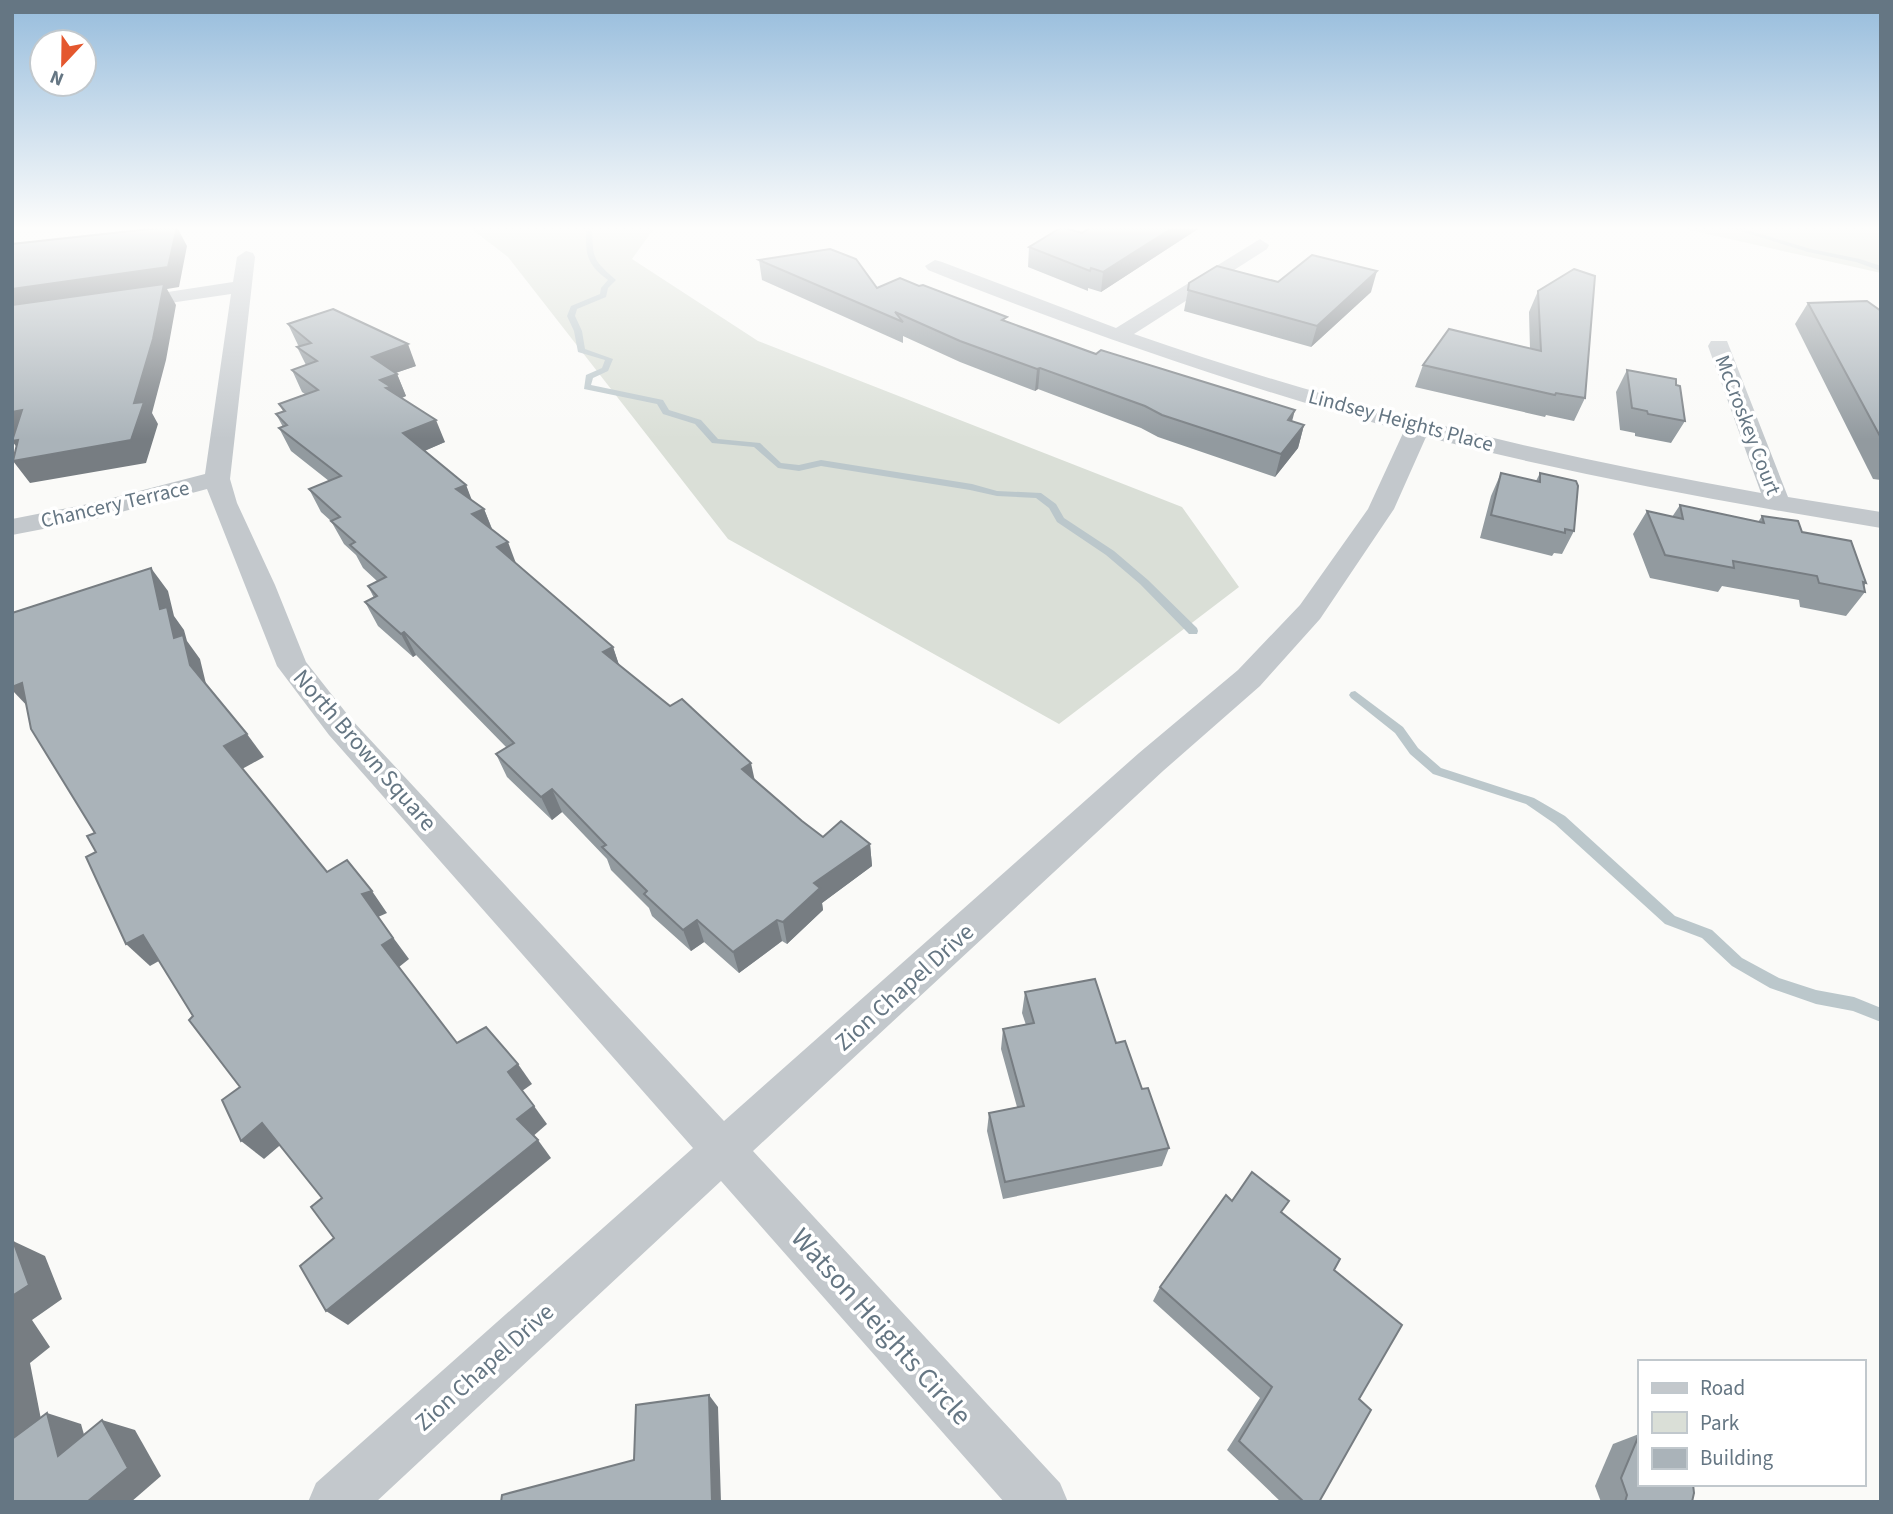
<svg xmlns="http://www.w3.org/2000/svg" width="1893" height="1514" viewBox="0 0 1893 1514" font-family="'Source Sans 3',sans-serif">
  <rect width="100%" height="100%" fill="#fafaf8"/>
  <g fill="#dadfd7">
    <polygon points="469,227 655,227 632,259 758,341 1182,507 1239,587 1059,724 728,539 508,257"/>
    <polygon points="1676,227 1881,227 1881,273"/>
  </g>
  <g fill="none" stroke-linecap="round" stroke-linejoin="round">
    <g fill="#bbc7cb" fill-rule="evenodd">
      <path d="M586 227H592C593 259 592 259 616 280L608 288 606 297 577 309 575 316 582 331 585 349 613 359 608 371 593 378 591 385 663 400 669 410 701 420 718 439 760 443 781 463 799 465 821 460 972 484 997 491 1041 493 1056 504 1064 518 1114 551 1148 580 1197 628 1198 631 1197 634H1189L1140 584 1106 555 1057 522 1049 508 1036 498 997 496 970 490 821 466 799 471 778 468 754 447 712 443 695 424 663 414 657 404 584 389 586 375 602 368 605 360 578 352 574 331 567 316 571 306 600 294 601 288 608 280C585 263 586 254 586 227Z"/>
      <polygon points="1727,227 1737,227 1811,249 1860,259 1881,266 1881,271 1856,262 1808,252"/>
      <polygon points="1355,691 1403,727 1418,748 1441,768 1534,798 1565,816 1675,916 1712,930 1742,958 1779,978 1816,990 1854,997 1881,1008 1881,1022 1853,1011 1816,1004 1770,988 1732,966 1702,938 1665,924 1555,824 1526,804 1433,774 1410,754 1395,733 1351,698 1349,695 1351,692"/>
    </g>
    <path fill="#c3c8cc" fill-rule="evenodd" d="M1260 239 1269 245 1267 249 1134 334C1339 406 1548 455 1761 493L1708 346 1711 341H1727L1788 497 1881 512V528C1728 503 1576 475 1426 437L1394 509 1320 619 1260 686 1163 771 753 1151 1060 1483 1068 1502H1004L721 1181 376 1502H308L316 1483 693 1148 329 735 277 666 207 489 95 519 12 535V519L93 503 205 474 231 294 129 309 122 307 119 303 122 299 233 282 237 257 246 251 253 253 255 257 230 479 237 503 275 585 306 662 351 719 724 1121 1139 753 1238 670 1300 605 1368 509 1404 431C1252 390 1104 339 958 282L928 270 925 266 935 260 942 262 1116 328Z"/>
  </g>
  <g fill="#929a9f">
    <polygon points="1201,227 1101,292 1088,288 1088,291 1028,267 1029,247 1082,233"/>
    <polygon points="759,260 1006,321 1096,354 1304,425 1298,448 1275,477 1158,437 1141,428 1038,389 1035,391 960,362 903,336 903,343 762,280"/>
    <polygon points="1278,282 1371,292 1311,347 1184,311 1188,290"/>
    <polygon points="1538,291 1585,398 1574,421 1546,415 1545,417 1415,387 1423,365 1530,349 1529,312"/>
    <polygon points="1808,303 1881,311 1881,480 1873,479 1795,324"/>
    <polygon points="288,324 416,366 395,373 397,374 406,396 402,398 445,442 424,451 466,485 471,500 484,509 493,531 516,564 613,647 619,665 754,779 802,821 823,837 870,844 872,866 822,903 823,910 787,944 782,941 739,973 704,942 691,951 652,916 649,908 611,870 607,859 562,812 552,820 507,777 496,754 507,748 416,655 413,657 378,626 365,602 374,598 368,586 377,581 363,568 356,555 344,544 331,521 321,512 309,489 329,481 291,451 279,428 283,427 276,414 283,411 279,404 305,394 302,392 292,370 306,365 297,347 300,347 298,345"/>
    <polygon points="1627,370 1676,385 1685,421 1671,443 1635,436 1635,433 1620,430 1616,392"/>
    <polygon points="1501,473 1536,481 1540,473 1574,531 1562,554 1554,553 1552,556 1480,538 1491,496"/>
    <polygon points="1680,505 1758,522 1762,516 1802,532 1866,583 1864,586 1865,592 1846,616 1800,607 1799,600 1722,586 1718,592 1650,578 1633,534 1647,511 1672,517"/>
    <polygon points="1025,992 1116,1043 1142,1089 1169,1148 1162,1166 1003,1199 987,1131 989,1113 1017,1107 1001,1049 1003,1029 1026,1025 1022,1013"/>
    <polygon points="1232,1201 1281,1212 1334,1270 1359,1399 1319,1502 1281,1502 1227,1450 1260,1398 1153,1301 1160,1287"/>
    <polygon points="1639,1434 1692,1502 1601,1502 1595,1486 1613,1444"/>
  </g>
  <g fill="#777d82">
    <polygon points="177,227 187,246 179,287 167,289 176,305 166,360 152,413 158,424 146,463 30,483 13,461 25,458 12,441 18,440 31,457 12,311 12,289"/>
    <polygon points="1174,227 1201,227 1101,292 1103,272"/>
    <polygon points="1377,271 1371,292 1311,347 1317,326"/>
    <polygon points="408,344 416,366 381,378 372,357"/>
    <polygon points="1040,368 1038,389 1035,391 1037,369"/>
    <polygon points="397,374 406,396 396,400 380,380"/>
    <polygon points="22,410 38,433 12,437 12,412"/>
    <polygon points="1295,410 1289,433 1288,420"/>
    <polygon points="436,420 445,442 413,456 403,433"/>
    <polygon points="1304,425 1298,448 1275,477 1281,454"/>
    <polygon points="466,485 475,508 456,489"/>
    <polygon points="484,509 493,532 472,514"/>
    <polygon points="508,542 517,566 497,547"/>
    <polygon points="151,568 168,591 174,616 184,630 187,641 200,659 207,688 190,665 174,638 160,609"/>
    <polygon points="404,632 416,655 413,657 401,634"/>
    <polygon points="613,647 621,671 603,652"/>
    <polygon points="22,683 32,711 12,690 12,687"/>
    <polygon points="247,734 264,757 242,769 224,746"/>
    <polygon points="751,763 756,786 742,769"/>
    <polygon points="552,789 562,812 552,820 541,797"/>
    <polygon points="870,844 872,866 822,903 823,910 787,944 783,922 814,883"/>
    <polygon points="372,891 387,913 378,917 409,959 399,967 382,945 362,894"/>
    <polygon points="697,920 704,942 691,951 683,930"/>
    <polygon points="777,920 782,941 739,973 733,952"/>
    <polygon points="143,935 166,957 150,966 126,944"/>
    <polygon points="518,1064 532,1084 522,1091 508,1072"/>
    <polygon points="534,1106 547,1124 531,1138 517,1119"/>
    <polygon points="262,1123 285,1141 264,1159 241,1141"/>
    <polygon points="538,1140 551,1158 348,1325 326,1311"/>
    <polygon points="13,1241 45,1256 62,1299 32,1320 50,1347 30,1363 47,1450 12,1441"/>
    <polygon points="709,1395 718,1407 721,1502 712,1502"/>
    <polygon points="47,1413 81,1424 93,1466 58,1456"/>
    <polygon points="102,1420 135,1430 161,1476 131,1502 87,1502"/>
  </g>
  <g fill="#aab3b9" stroke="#777d82" stroke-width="2">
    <polygon points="168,227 177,227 168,267 12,289 12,244"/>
    <polygon points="1062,227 1082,233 1091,227 1174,227 1103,272 1091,268 1090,271 1029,247"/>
    <polygon points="830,249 856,259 877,288 900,278 919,286 923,285 1007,317 1002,320 1096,354 1101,350 1295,410 1288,420 1304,425 1281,454 1162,415 1145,406 1040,368 1037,369 960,341 895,312 903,322 759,260"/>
    <polygon points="1312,255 1377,271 1317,326 1188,290 1189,283 1217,266 1278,282"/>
    <polygon points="1574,269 1595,276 1585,398 1556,393 1555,395 1423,365 1449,329 1541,351 1538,291"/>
    <polygon points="164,284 153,339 134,403 144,402 131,440 13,461 18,440 12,441 22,410 12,412 12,305"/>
    <polygon points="1867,301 1881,311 1881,438 1808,303"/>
    <polygon points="333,309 408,344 372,357 397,374 380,380 391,387 386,388 436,420 403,433 466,485 456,489 484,509 472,514 508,542 497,547 613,647 603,652 670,706 682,699 751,763 742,769 802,821 823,837 841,821 870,844 814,883 820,888 783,922 777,920 733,952 697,920 683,930 644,894 647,891 602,847 606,845 552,789 541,797 496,754 514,743 404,632 401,634 365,602 377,596 368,586 386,577 350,545 355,542 331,521 340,517 309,489 341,476 279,428 287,425 276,414 285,411 279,404 318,390 292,370 317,361 297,347 311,343 288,324"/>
    <polygon points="1627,370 1676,379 1676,385 1680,386 1685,421 1648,414 1647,411 1632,408"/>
    <polygon points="1501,473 1540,482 1540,473 1576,481 1578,486 1574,531 1565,529 1565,533 1491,515"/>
    <polygon points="1680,505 1764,523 1762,516 1798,521 1802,532 1851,541 1866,583 1863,582 1865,592 1819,583 1817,576 1733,561 1734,568 1665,555 1647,511 1683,519"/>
    <polygon points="151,568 160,609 167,607 174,638 183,635 190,665 247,734 224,746 327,872 347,860 372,891 362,894 393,938 382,945 457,1043 486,1027 518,1064 508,1072 534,1106 517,1119 538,1140 326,1311 300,1266 334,1238 311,1207 322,1198 262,1123 241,1141 222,1100 240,1087 189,1020 193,1016 143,935 126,944 86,857 96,852 87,836 95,833 31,729 22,683 12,687 12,613"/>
    <polygon points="1095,979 1116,1043 1125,1041 1142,1089 1148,1088 1169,1148 1005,1182 989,1113 1024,1106 1003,1029 1034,1023 1025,992"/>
    <polygon points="1252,1172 1289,1201 1281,1212 1340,1259 1334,1270 1402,1325 1359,1399 1371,1410 1319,1502 1304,1502 1239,1441 1272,1387 1160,1287 1226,1195 1232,1201"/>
    <polygon points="13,1241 29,1285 12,1296 12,1241"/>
    <polygon points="709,1395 712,1502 501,1502 502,1495 634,1460 636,1405"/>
    <polygon points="47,1413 58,1456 102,1420 128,1468 87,1502 12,1502 12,1439"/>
    <polygon points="1639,1435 1639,1484 1693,1484 1694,1493 1692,1502 1625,1502 1627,1495 1621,1478"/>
  </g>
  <linearGradient id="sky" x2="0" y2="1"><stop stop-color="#96bcdc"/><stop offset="0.52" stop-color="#fdfdfc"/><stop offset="1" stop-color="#fdfdfc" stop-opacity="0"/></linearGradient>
  <rect width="1893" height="439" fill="url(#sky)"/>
  <g text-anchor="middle" stroke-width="7" stroke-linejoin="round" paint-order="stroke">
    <g font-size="21" fill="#657683" stroke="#fff">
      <text transform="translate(1401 420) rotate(15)" y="7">Lindsey Heights Place</text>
      <text transform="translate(1748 425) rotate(69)" y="7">McCroskey Court</text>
      <text transform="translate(115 504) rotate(-13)" y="7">Chancery Terrace</text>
    </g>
    <g font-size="24" fill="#657683" stroke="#fff">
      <text transform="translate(365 750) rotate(49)" y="8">North Brown Square</text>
      <text transform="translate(904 987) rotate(-42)" y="8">Zion Chapel Drive</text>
      <text transform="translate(484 1367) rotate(-42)" y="8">Zion Chapel Drive</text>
    </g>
    <g font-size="28" fill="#657683" stroke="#fff">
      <text transform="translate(882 1326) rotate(48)" y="10">Watson Heights Circle</text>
    </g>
  </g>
  <rect width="1893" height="1514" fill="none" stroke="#657683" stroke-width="28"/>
  <rect x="1638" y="1360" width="228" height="126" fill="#ffffff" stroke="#c1c8cd" stroke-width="2"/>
  <rect x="1652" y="1383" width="35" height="10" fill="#c3c8cc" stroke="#c1c8cd" stroke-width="2"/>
  <text x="1700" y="1395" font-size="21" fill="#657683">Road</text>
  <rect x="1652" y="1412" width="35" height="21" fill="#dadfd7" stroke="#c1c8cd" stroke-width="2"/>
  <text x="1700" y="1430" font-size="21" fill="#657683">Park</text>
  <rect x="1652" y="1448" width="35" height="21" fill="#aab3b9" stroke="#c1c8cd" stroke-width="2"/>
  <text x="1700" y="1465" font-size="21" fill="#657683">Building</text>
  <g transform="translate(63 63) rotate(202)"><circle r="33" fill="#ffffff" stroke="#c1c8cd" stroke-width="2"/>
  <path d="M0-5L12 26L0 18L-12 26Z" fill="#e4572e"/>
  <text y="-10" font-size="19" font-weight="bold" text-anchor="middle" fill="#657683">N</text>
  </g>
</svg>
